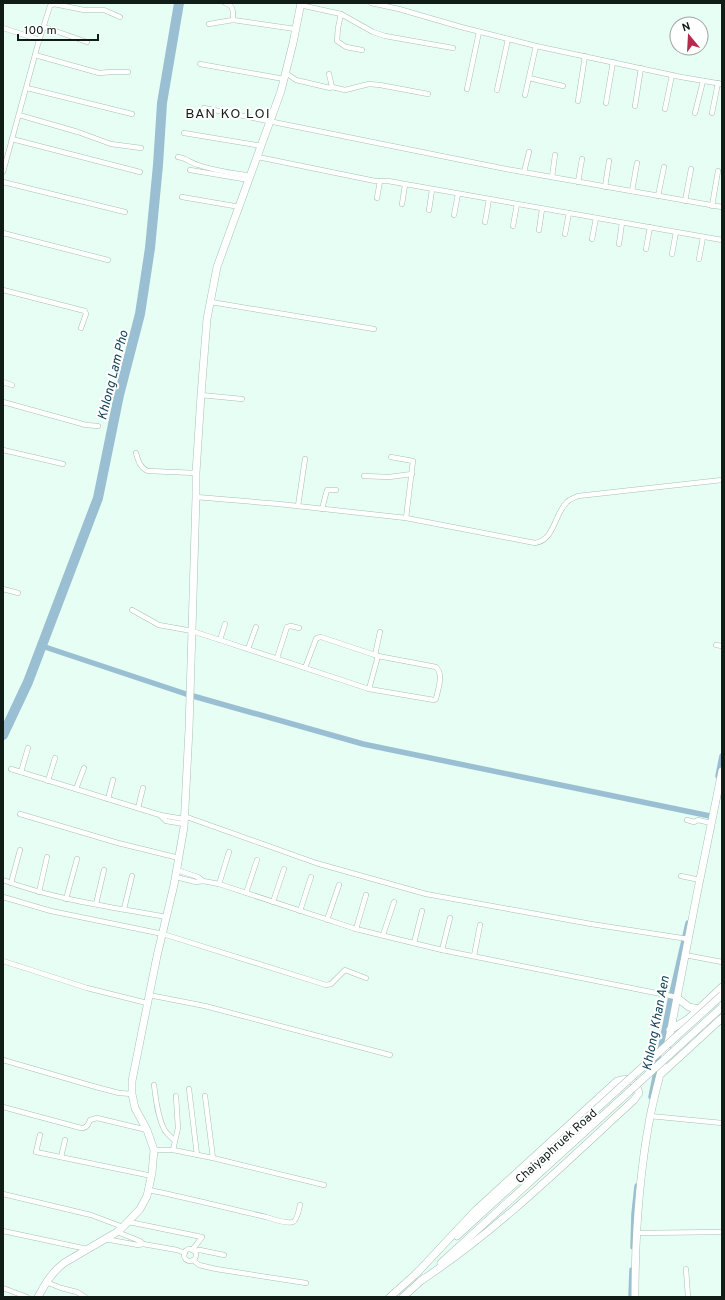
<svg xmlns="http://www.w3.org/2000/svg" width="725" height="1300" viewBox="0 0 725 1300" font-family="Overpass,sans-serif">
  <rect width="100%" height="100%" fill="#e7fef4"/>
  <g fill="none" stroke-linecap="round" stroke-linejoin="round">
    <g stroke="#9abfd3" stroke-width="5.5">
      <polyline points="42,646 186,694 363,744 710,816"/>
      <polyline points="718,776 722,756"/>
      <polyline points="651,1097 670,1001 688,923"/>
      <polyline points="633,1247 634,1214 637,1186"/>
      <polyline points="631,1297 632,1270"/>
    </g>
    <polyline stroke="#9abfd3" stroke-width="10" points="3,735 28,682 98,498 119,395 140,314 150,248 158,165 162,103 179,3"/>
    <g stroke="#a5c1b5" stroke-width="5.5">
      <g id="street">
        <path d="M225 3C234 6 233 11 233 20"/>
        <polyline points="371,3 399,9 461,27 536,46 681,77 722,84"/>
        <polyline points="300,5 341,14 373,32 385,36 453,48"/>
        <polyline points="341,14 338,28 337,41 346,47 362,50"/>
        <polyline points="209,24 233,20 295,29"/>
        <polyline points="44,27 87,42"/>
        <polyline points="3,28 40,40"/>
        <polyline points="35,55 99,73 111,72 128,72"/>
        <polyline points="200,64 284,79"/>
        <polyline points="286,73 296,80 330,88 332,87 329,74"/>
        <polyline points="529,78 563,86"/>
        <polyline points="332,87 345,90 369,84 380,85 428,94"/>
        <polyline points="27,88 132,114"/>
        <polyline points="467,89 479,32"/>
        <polyline points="497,90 508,39"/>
        <polyline points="525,95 536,46"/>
        <polyline points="578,101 585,56"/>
        <polyline points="606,103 613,62"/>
        <polyline points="635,106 641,68"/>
        <polyline points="204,108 506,169 722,207"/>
        <polyline points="665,109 672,75"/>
        <polyline points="695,113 703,81"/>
        <polyline points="712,113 718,83"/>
        <polyline points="19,115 78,132 111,144 141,148"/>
        <polyline points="184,133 262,146"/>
        <polyline points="12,139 140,172"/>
        <path d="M178 157C186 158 191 163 198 165 215 171 234 173 251 176"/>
        <polyline points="258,157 375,181 388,181 722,240"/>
        <polyline points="190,170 249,180"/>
        <polyline points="3,172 38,44 50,6 54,4 84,10 104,10 120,17"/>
        <polyline points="524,172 529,152"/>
        <polyline points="552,177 555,155"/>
        <polyline points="3,182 125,212"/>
        <polyline points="578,182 582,159"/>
        <polyline points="605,187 609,161"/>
        <polyline points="632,191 637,163"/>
        <polyline points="658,196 664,167"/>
        <polyline points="182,197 240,207"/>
        <polyline points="377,198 380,181"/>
        <polyline points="685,201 691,169"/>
        <polyline points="402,204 405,185"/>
        <polyline points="712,206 718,171"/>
        <polyline points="429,210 432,190"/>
        <polyline points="454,215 458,194"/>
        <polyline points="485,222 489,199"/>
        <polyline points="513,226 517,204"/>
        <polyline points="539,230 542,209"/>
        <polyline points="3,233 108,260"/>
        <polyline points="565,234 569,213"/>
        <polyline points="592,239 596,218"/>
        <polyline points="619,244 622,223"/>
        <polyline points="646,249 650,227"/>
        <polyline points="672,254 676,232"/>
        <polyline points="699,259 703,237"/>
        <polyline points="3,290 85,311 86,314 81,328"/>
        <polyline points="211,302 374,329"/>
        <polyline points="3,382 12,385"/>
        <polyline points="201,395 242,399"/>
        <polyline points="3,402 86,425 98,426"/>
        <polyline points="3,450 63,464"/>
        <path d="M136 453C138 460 140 468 148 471L196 473"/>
        <polyline points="391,457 413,461 406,518"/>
        <polyline points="364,476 389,477 412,474"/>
        <path d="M196 497 279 504 406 518 535 543C555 540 554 514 567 502 570 499 574 498 578 496L722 480"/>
        <polyline points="298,506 305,459"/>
        <polyline points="322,509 327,490 336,490"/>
        <polyline points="3,589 18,593"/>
        <path d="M132 610 159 625 192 631 220 640 369 689 434 700 436 699C438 689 444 674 436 667L378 656 321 637 317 638 316 639 305 668"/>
        <polyline points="220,640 225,624"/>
        <polyline points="716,645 722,646"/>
        <polyline points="248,649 256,627"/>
        <polyline points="375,655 380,632"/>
        <polyline points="277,658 287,627 291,626 299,628"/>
        <polyline points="369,689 378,656"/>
        <polyline points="11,769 160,815"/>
        <polyline points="21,772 28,748"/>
        <polyline points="48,781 55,758"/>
        <polyline points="76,789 84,768"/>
        <polyline points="108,799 113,780"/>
        <polyline points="138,808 143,788"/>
        <polyline points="20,814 118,843 179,858"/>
        <polyline points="184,816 316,863 426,894 591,924 688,939"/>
        <polyline points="687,820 694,822 698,820 711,823"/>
        <polyline points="184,824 166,821 160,815 184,819"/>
        <polyline points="681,876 700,880"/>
        <polyline points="176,877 196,882 203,881 198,877 177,870"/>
        <path d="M3 880C56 900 112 907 167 917"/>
        <polyline points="203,881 219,884 356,929 442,950 676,997"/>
        <polyline points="11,883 20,850"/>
        <polyline points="219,884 229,852"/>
        <polyline points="39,892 47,857"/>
        <polyline points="246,893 257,860"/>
        <polyline points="3,897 51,911 163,934 326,985 331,984 345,970 366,978"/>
        <polyline points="66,899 77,859"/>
        <polyline points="273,902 284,869"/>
        <polyline points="96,904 104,870"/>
        <polyline points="124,909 132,876"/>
        <polyline points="300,911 311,877"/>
        <polyline points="327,920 339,885"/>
        <polyline points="356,929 366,895"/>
        <polyline points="383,935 394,902"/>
        <polyline points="414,943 422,911"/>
        <polyline points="442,950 450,918"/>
        <polyline points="685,955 722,962"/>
        <polyline points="474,956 480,925"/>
        <polyline points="3,961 87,988 147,1003"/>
        <polyline points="149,995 205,1006 390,1055"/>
        <polyline points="3,1060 96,1087 119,1093 132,1094"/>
        <path d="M154 1085C156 1099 157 1115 164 1129 166 1133 171 1137 175 1141"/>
        <polyline points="189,1089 197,1155"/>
        <polyline points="205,1096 213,1158"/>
        <path d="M3 1107 81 1128C87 1128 88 1125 90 1120L97 1118 147 1130"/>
        <polyline points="650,1116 722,1123"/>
        <polyline points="40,1135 36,1152 152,1176"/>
        <polyline points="154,1150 173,1150 213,1158 324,1185"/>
        <polyline points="173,1150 178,1128 176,1096"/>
        <polyline points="61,1157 65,1140"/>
        <path d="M149 1190C188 1198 227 1208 266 1217 272 1219 288 1224 293 1222 297 1221 299 1209 300 1205"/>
        <polyline points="3,1194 91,1215 123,1227"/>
        <polyline points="129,1222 202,1237 200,1240 192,1250"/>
        <polyline points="3,1231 87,1249"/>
        <polyline points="637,1233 722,1232"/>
        <polyline points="105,1239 138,1245 143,1244 140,1241 117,1232"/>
        <polyline points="143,1244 177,1250 185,1253"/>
        <circle cx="190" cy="1255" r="6"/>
        <polyline points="194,1251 200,1250 224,1255"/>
        <polyline points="193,1260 199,1265 216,1269 306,1283"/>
        <polyline points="686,1269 688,1297"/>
        <polyline points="46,1282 61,1288 77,1292 85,1297"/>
        <polyline points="3,1288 27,1297"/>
      </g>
    </g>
    <g stroke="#a5c1b5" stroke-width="8">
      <g id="secondary">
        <path d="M38 1297C45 1284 52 1272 64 1263L117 1232 123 1227 140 1209 147 1196 152 1173 154 1150 147 1130 135 1108 132 1094V1081L157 956 174 885 184 827 189 729 196 497V473L201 395 207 319 217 267 281 91 293 43 301 3"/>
        <path d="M635 1297C635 1237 639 1176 650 1117 656 1087 665 1058 671 1029 687 943 704 857 722 771"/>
      </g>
    </g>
    <g stroke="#a5c1b5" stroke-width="8">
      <g id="primary">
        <polyline points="676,997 689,1007 699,1009"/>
        <polyline points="670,1030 688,1019 722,987"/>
        <polyline points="661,1074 722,1018"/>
        <polyline points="457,1236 526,1173"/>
        <polyline points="441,1263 532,1180"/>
        <path d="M416 1274 476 1210 617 1081C630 1077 635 1079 639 1093L634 1100C565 1163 499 1229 422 1280"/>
        <polyline points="390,1297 418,1272"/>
        <polyline points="403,1297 424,1278"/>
      </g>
    </g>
    <use href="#street" stroke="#fff" stroke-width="4.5"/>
    <use href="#secondary" stroke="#fff" stroke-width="7"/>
    <use href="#primary" stroke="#fff" stroke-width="7"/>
    <g stroke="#a5c1b5" stroke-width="8" stroke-linecap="butt">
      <g id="primary-bridge">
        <polyline points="526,1173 722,995"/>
        <polyline points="532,1180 722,1007"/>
      </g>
    </g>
    <use href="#primary-bridge" stroke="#fff" stroke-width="7"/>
  </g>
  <g text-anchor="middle" stroke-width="4" stroke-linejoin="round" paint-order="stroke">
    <g font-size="12" fill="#111c17" stroke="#fff">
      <text transform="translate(556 1146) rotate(-42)" y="4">Chaiyaphruek Road</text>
    </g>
    <g font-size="13" font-style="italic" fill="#114258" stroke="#fff">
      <text transform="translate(112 375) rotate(-76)" y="5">Khlong Lam Pho</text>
      <text transform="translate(655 1023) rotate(-79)" y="5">Khlong Khan Aen</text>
    </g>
    <g font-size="14" letter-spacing="1" fill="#111c17" stroke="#fff">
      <text x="228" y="118">BAN KO LOI</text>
    </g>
  </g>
  <rect width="725" height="1300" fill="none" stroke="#111c17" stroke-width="8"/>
  <g transform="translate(689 36) rotate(342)"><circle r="19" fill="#ffffff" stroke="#a0a4a2"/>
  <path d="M0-3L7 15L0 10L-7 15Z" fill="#b9294e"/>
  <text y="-6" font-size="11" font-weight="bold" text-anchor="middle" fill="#111c17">N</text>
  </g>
  <path d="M18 34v6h80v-6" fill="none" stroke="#111c17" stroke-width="2"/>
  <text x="24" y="34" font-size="12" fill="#111c17" stroke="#ffffff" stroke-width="3" paint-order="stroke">100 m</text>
</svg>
